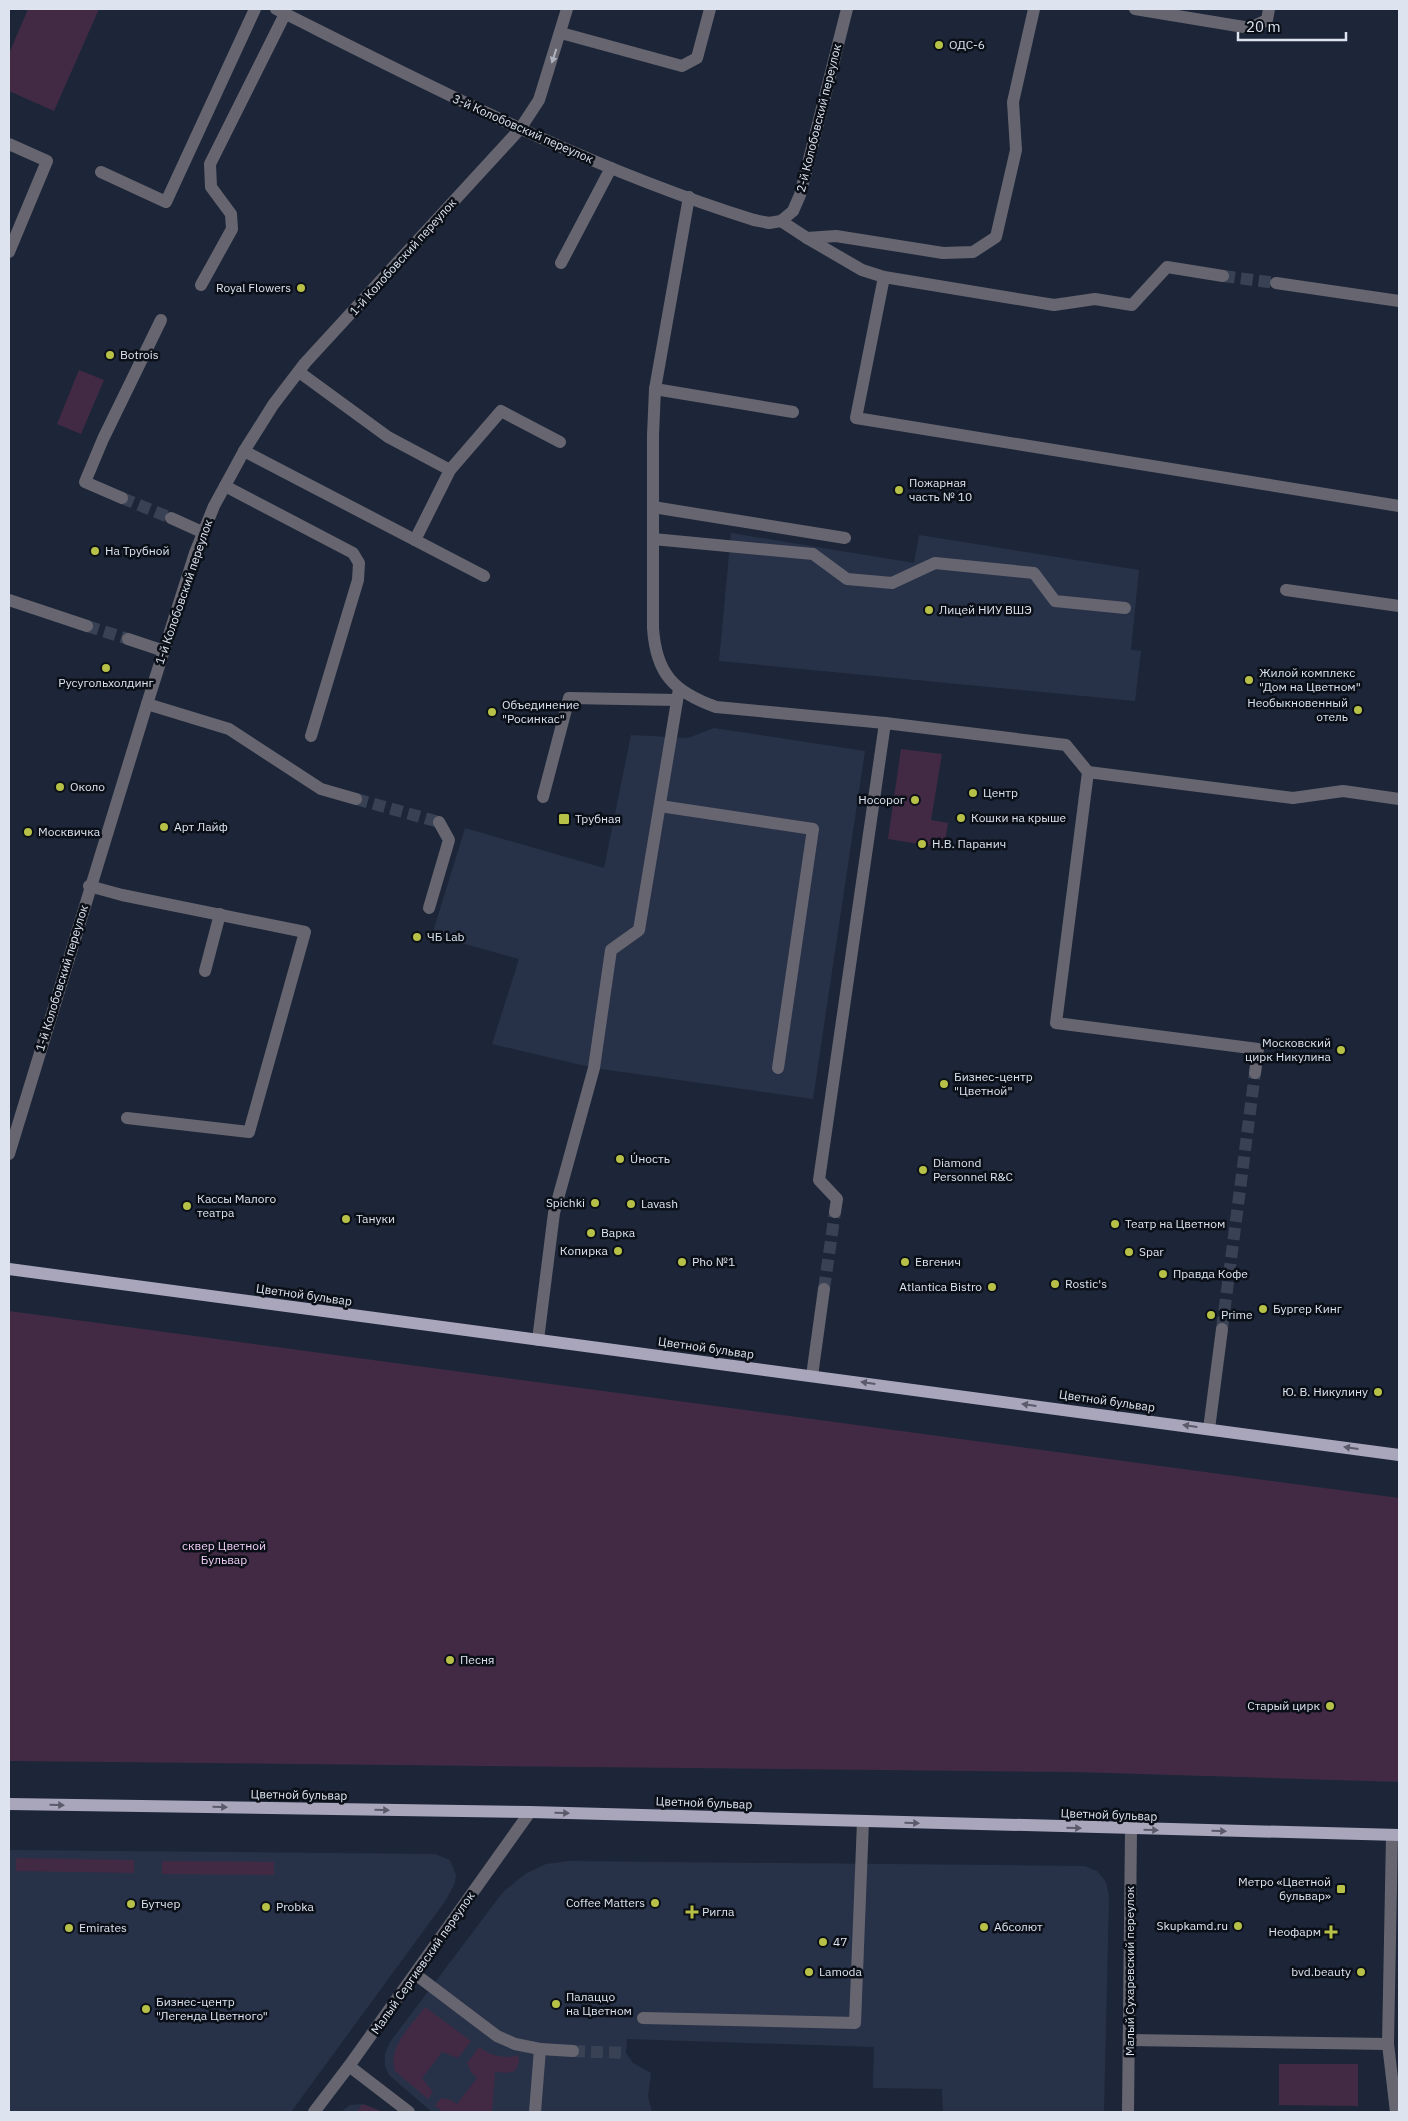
<svg xmlns="http://www.w3.org/2000/svg" width="1408" height="2121" viewBox="0 0 1408 2121" font-family="'IBM Plex Sans',sans-serif">
  <rect width="100%" height="100%" fill="#1c2638"/>
  <g fill="#273249">
    <polygon points="731,533 914,563 919,535 1139,570 1131,650 1141,651 1135,701 719,661"/>
    <polygon points="714,728 865,751 813,1099 594,1068 492,1044 519,959 432,935 465,828 604,868 631,735 688,738"/>
    <polygon points="9,1850 435,1854 450,1860 456,1875 454,1885 446,1900 291,2112 9,2112"/>
    <polygon points="569,1861 1084,1866 1097,1871 1106,1882 1109,1896 1104,2112 943,2112 942,2089 873,2088 874,2047 627,2039 626,2053 633,2063 651,2073 648,2096 652,2112 432,2112 389,2075 385,2066 385,2054 390,2042 503,1892 525,1874 546,1864"/>
    <polygon points="363,2104 383,2112 341,2112 350,2105"/>
  </g>
  <g fill="#422a45">
    <polygon points="28,9 99,9 54,111 9,91 9,54"/>
    <polygon points="79,370 104,380 81,434 57,424"/>
    <polygon points="901,749 942,754 931,820 948,823 944,848 888,839"/>
    <polygon points="9,1311 1399,1498 1399,1782 1075,1772 9,1761"/>
    <polygon points="16,1858 134,1860 134,1873 16,1871"/>
    <polygon points="162,1861 274,1862 274,1875 162,1874"/>
    <path d="M425 2007 471 2041 458 2058 442 2052 422 2078 433 2092 428 2099 395 2071C387 2047 412 2025 425 2007Z"/>
    <path d="M479 2047C490 2055 504 2060 518 2055L519 2062 515 2071 507 2073 495 2072 492 2112H443L435 2106 441 2098 451 2100 457 2104 477 2078 471 2072 467 2063Z"/>
    <polygon points="1279,2064 1358,2064 1358,2106 1279,2105"/>
    <polygon points="363,2104 383,2112 356,2112"/>
  </g>
  <g fill="none" stroke-linecap="round" stroke-linejoin="round">
    <g stroke="#394254" stroke-width="12" stroke-dasharray="12 6" stroke-linecap="butt">
      <polyline points="1223,276 1276,283"/>
      <polyline points="122,498 171,518"/>
      <polyline points="87,626 128,639"/>
      <polyline points="356,799 439,822"/>
      <polyline points="824,1289 835,1212"/>
      <polyline points="1222,1329 1255,1073"/>
      <polyline points="573,2051 626,2053"/>
    </g>
    <g stroke="#676670" stroke-width="12">
      <path d="M276 9C432 87 587 168 754 220L769 223 781 221"/>
      <polyline points="1135,9 1250,28 1267,20 1269,9"/>
      <polyline points="561,33 682,66 697,58 710,9"/>
      <polyline points="9,144 47,161 9,252"/>
      <polyline points="101,172 166,202 255,9"/>
      <path d="M689 197 655 389 653 435V628C656 674 674 692 716 707L885 723 1066 745 1088 772 1056 1023 1258 1049 1255 1073"/>
      <polyline points="781,221 807,238 836,236 943,253 973,252 996,237 1016,150 1013,102 1034,9"/>
      <polyline points="781,221 793,211 800,195 847,9"/>
      <polyline points="807,238 862,270 884,277 1054,305 1095,299 1132,305 1167,267 1223,276"/>
      <polyline points="561,263 611,168"/>
      <polyline points="884,277 856,418 1399,506"/>
      <polyline points="1276,283 1399,301"/>
      <polyline points="201,285 232,229 231,214 211,187 210,164 285,14"/>
      <polyline points="299,372 388,437 450,470"/>
      <polyline points="655,389 793,412"/>
      <polyline points="244,451 484,576"/>
      <polyline points="225,486 353,553 359,563 358,580 311,736"/>
      <polyline points="122,498 85,482 103,439 161,320"/>
      <polyline points="653,507 845,538"/>
      <polyline points="171,518 202,532"/>
      <polyline points="653,539 813,554 847,579 892,583 935,563 1034,573 1055,601 1125,608"/>
      <polyline points="415,540 450,470 501,411 560,442"/>
      <polyline points="1286,590 1399,606"/>
      <polyline points="9,600 87,626"/>
      <polyline points="128,639 164,651"/>
      <polyline points="147,704 229,729 321,789 356,799"/>
      <polyline points="1088,772 1293,798 1343,791 1399,799"/>
      <polyline points="543,797 569,698 677,700"/>
      <polyline points="660,806 813,829 778,1068"/>
      <polyline points="89,886 122,895 305,932 249,1132 127,1118"/>
      <polyline points="429,908 449,840 439,822"/>
      <polyline points="205,971 220,914"/>
      <polyline points="9,1154 147,704 195,553 214,506 244,451 273,405 305,363 520,129 539,100 567,9"/>
      <polyline points="835,1212 837,1199 819,1180 885,723"/>
      <polyline points="538,1340 554,1213 594,1068 611,950 639,930 679,689"/>
      <polyline points="812,1376 824,1289"/>
      <polyline points="1209,1429 1222,1329"/>
      <polyline points="1392,1835 1388,2044 1396,2112"/>
      <polyline points="415,1974 497,2036 515,2044 540,2049 535,2112"/>
      <polyline points="643,2018 855,2023 863,1821"/>
      <polyline points="1130,2040 1388,2044"/>
      <polyline points="540,2049 573,2051"/>
      <polyline points="349,2066 409,2112"/>
      <polyline points="314,2112 349,2066 530,1812"/>
      <polyline points="1128,2112 1131,1829"/>
    </g>
    <g stroke="#a9a6bc" stroke-width="12">
      <polyline points="9,1269 1399,1455"/>
      <polyline points="9,1804 530,1812 1399,1835"/>
    </g>
  </g>
  <defs><path id="oneway-solid" d="M-6-.8H1V-3.2L6.5 0L1 3.2V.8H-6Z" transform="scale(1.25)"/></defs>
  <use fill="#aeb2bd" href="#oneway-solid" transform="translate(554 56) rotate(108)"/>
  <g fill="#5a5a6a">
    <use href="#oneway-solid" transform="translate(868 1383) rotate(-172)"/>
    <use href="#oneway-solid" transform="translate(1029 1405) rotate(-172)"/>
    <use href="#oneway-solid" transform="translate(1190 1426) rotate(-172)"/>
    <use href="#oneway-solid" transform="translate(1351 1448) rotate(-172)"/>
    <use href="#oneway-solid" transform="translate(57 1805) rotate(1)"/>
    <use href="#oneway-solid" transform="translate(220 1807) rotate(1)"/>
    <use href="#oneway-solid" transform="translate(382 1810) rotate(1)"/>
    <use href="#oneway-solid" transform="translate(562 1813) rotate(2)"/>
    <use href="#oneway-solid" transform="translate(912 1823) rotate(2)"/>
    <use href="#oneway-solid" transform="translate(1074 1828) rotate(2)"/>
    <use href="#oneway-solid" transform="translate(1151 1830) rotate(1)"/>
    <use href="#oneway-solid" transform="translate(1219 1831) rotate(1)"/>
  </g>
  <g fill="#b8c147" stroke="#0b0f17" stroke-width="2">
    <circle cx="939" cy="45" r="5"/>
    <circle cx="301" cy="288" r="5"/>
    <circle cx="110" cy="355" r="5"/>
    <circle cx="899" cy="490" r="5"/>
    <circle cx="95" cy="551" r="5"/>
    <circle cx="929" cy="610" r="5"/>
    <circle cx="106" cy="668" r="5"/>
    <circle cx="1249" cy="680" r="5"/>
    <circle cx="1358" cy="710" r="5"/>
    <circle cx="492" cy="712" r="5"/>
    <circle cx="60" cy="787" r="5"/>
    <circle cx="973" cy="793" r="5"/>
    <circle cx="915" cy="800" r="5"/>
    <circle cx="961" cy="818" r="5"/>
    <rect x="558" y="813" width="12" height="12" rx="2.5"/>
    <circle cx="164" cy="827" r="5"/>
    <circle cx="28" cy="832" r="5"/>
    <circle cx="922" cy="844" r="5"/>
    <circle cx="417" cy="937" r="5"/>
    <circle cx="1341" cy="1050" r="5"/>
    <circle cx="944" cy="1084" r="5"/>
    <circle cx="620" cy="1159" r="5"/>
    <circle cx="923" cy="1170" r="5"/>
    <circle cx="595" cy="1203" r="5"/>
    <circle cx="631" cy="1204" r="5"/>
    <circle cx="187" cy="1206" r="5"/>
    <circle cx="346" cy="1219" r="5"/>
    <circle cx="1115" cy="1224" r="5"/>
    <circle cx="591" cy="1233" r="5"/>
    <circle cx="618" cy="1251" r="5"/>
    <circle cx="1129" cy="1252" r="5"/>
    <circle cx="682" cy="1262" r="5"/>
    <circle cx="905" cy="1262" r="5"/>
    <circle cx="1163" cy="1274" r="5"/>
    <circle cx="1055" cy="1284" r="5"/>
    <circle cx="992" cy="1287" r="5"/>
    <circle cx="1263" cy="1309" r="5"/>
    <circle cx="1211" cy="1315" r="5"/>
    <circle cx="1378" cy="1392" r="5"/>
    <circle cx="450" cy="1660" r="5"/>
    <circle cx="1330" cy="1706" r="5"/>
    <rect x="1336" y="1884" width="10" height="10" rx="2.5"/>
    <circle cx="655" cy="1903" r="5"/>
    <circle cx="131" cy="1904" r="5"/>
    <circle cx="266" cy="1907" r="5"/>
    <path d="M689.5 1904.5h5v5h5v5h-5v5h-5v-5h-5v-5h5z"/>
    <circle cx="1238" cy="1926" r="5"/>
    <circle cx="984" cy="1927" r="5"/>
    <circle cx="69" cy="1928" r="5"/>
    <path d="M1328.5 1924.5h5v5h5v5h-5v5h-5v-5h-5v-5h5z"/>
    <circle cx="823" cy="1942" r="5"/>
    <circle cx="809" cy="1972" r="5"/>
    <circle cx="1361" cy="1972" r="5"/>
    <circle cx="556" cy="2004" r="5"/>
    <circle cx="146" cy="2009" r="5"/>
  </g>
  <g text-anchor="middle" stroke-width="5" stroke-linejoin="round" paint-order="stroke">
    <g font-size="12" fill="#dde4f0" stroke="#0b0f17" text-anchor="start">
      <text x="949" y="49">ОДС-6</text>
      <text x="291" y="292" text-anchor="end">Royal Flowers</text>
      <text x="120" y="359">Botrois</text>
      <text x="909" y="487">Пожарная<tspan x="909" dy="14">часть № 10</tspan></text>
      <text x="105" y="555">На Трубной</text>
      <text x="939" y="614">Лицей НИУ ВШЭ</text>
      <text x="1259" y="677">Жилой комплекс<tspan x="1259" dy="14">"Дом на Цветном"</tspan></text>
      <text x="106" y="687" text-anchor="middle">Русугольхолдинг</text>
      <text x="1348" y="707" text-anchor="end">Необыкновенный<tspan x="1348" dy="14">отель</tspan></text>
      <text x="502" y="709">Объединение<tspan x="502" dy="14">"Росинкас"</tspan></text>
      <text x="70" y="791">Около</text>
      <text x="983" y="797">Центр</text>
      <text x="905" y="804" text-anchor="end">Носорог</text>
      <text x="971" y="822">Кошки на крыше</text>
      <text x="575" y="823">Трубная</text>
      <text x="174" y="831">Арт Лайф</text>
      <text x="38" y="836">Москвичка</text>
      <text x="932" y="848">Н.В. Паранич</text>
      <text x="427" y="941">ЧБ Lab</text>
      <text x="1331" y="1047" text-anchor="end">Московский<tspan x="1331" dy="14">цирк Никулина</tspan></text>
      <text x="954" y="1081">Бизнес-центр<tspan x="954" dy="14">"Цветной"</tspan></text>
      <text x="630" y="1163">Úность</text>
      <text x="933" y="1167">Diamond<tspan x="933" dy="14">Personnel R&amp;C</tspan></text>
      <text x="197" y="1203">Кассы Малого<tspan x="197" dy="14">театра</tspan></text>
      <text x="585" y="1207" text-anchor="end">Spichki</text>
      <text x="641" y="1208">Lavash</text>
      <text x="356" y="1223">Тануки</text>
      <text x="1125" y="1228">Театр на Цветном</text>
      <text x="601" y="1237">Варка</text>
      <text x="608" y="1255" text-anchor="end">Копирка</text>
      <text x="1139" y="1256">Spar</text>
      <text x="692" y="1266">Pho №1</text>
      <text x="915" y="1266">Евгенич</text>
      <text x="1173" y="1278">Правда Кофе</text>
      <text x="1065" y="1288">Rostic's</text>
      <text x="982" y="1291" text-anchor="end">Atlantica Bistro</text>
      <text x="1273" y="1313">Бургер Кинг</text>
      <text x="1221" y="1319">Prime</text>
      <text x="1368" y="1396" text-anchor="end">Ю. В. Никулину</text>
      <text x="460" y="1664">Песня</text>
      <text x="1320" y="1710" text-anchor="end">Старый цирк</text>
      <text x="1331" y="1886" text-anchor="end">Метро «Цветной<tspan x="1331" dy="14">бульвар»</tspan></text>
      <text x="645" y="1907" text-anchor="end">Coffee Matters</text>
      <text x="141" y="1908">Бутчер</text>
      <text x="276" y="1911">Probka</text>
      <text x="702" y="1916">Ригла</text>
      <text x="1228" y="1930" text-anchor="end">Skupkamd.ru</text>
      <text x="994" y="1931">Абсолют</text>
      <text x="79" y="1932">Emirates</text>
      <text x="1321" y="1936" text-anchor="end">Неофарм</text>
      <text x="833" y="1946">47</text>
      <text x="819" y="1976">Lamoda</text>
      <text x="1351" y="1976" text-anchor="end">bvd.beauty</text>
      <text x="566" y="2001">Палаццо<tspan x="566" dy="14">на Цветном</tspan></text>
      <text x="156" y="2006">Бизнес-центр<tspan x="156" dy="14">"Легенда Цветного"</tspan></text>
    </g>
    <g font-size="12" fill="#dde4f0" stroke="#0b0f17">
      <text transform="translate(819 118) rotate(-76)" y="4">2-й Колобовский переулок</text>
      <text transform="translate(523 129) rotate(24)" y="4">3-й Колобовский переулок</text>
      <text transform="translate(403 257) rotate(-48)" y="4">1-й Колобовский переулок</text>
      <text transform="translate(184 592) rotate(-71)" y="4">1-й Колобовский переулок</text>
      <text transform="translate(62 978) rotate(-73)" y="4">1-й Колобовский переулок</text>
      <text transform="translate(304 1295) rotate(8)" y="4">Цветной бульвар</text>
      <text transform="translate(706 1348) rotate(8)" y="4">Цветной бульвар</text>
      <text transform="translate(1107 1401) rotate(8)" y="4">Цветной бульвар</text>
      <text transform="translate(299 1795) rotate(1)" y="4">Цветной бульвар</text>
      <text transform="translate(704 1803) rotate(2)" y="4">Цветной бульвар</text>
      <text transform="translate(1109 1815) rotate(2)" y="4">Цветной бульвар</text>
      <text transform="translate(423 1963) rotate(-55)" y="4">Малый Сергиевский переулок</text>
      <text transform="translate(1130 1971) rotate(-90)" y="4">Малый Сухаревский переулок</text>
    </g>
    <g font-size="12" fill="#f1cdf6" stroke="#0b0f17">
      <text x="224" y="1550">сквер Цветной<tspan x="224" dy="14">Бульвар</tspan></text>
    </g>
  </g>
  <rect width="1408" height="2121" fill="none" stroke="#dde4f0" stroke-width="20"/>
  <path d="M1238 32v8h108v-8" fill="none" stroke="#dde4f0" stroke-width="2.5"/>
  <text x="1246" y="32" font-size="15" fill="#dde4f0" stroke="#0b0f17" stroke-width="4" paint-order="stroke">20 m</text>
</svg>
